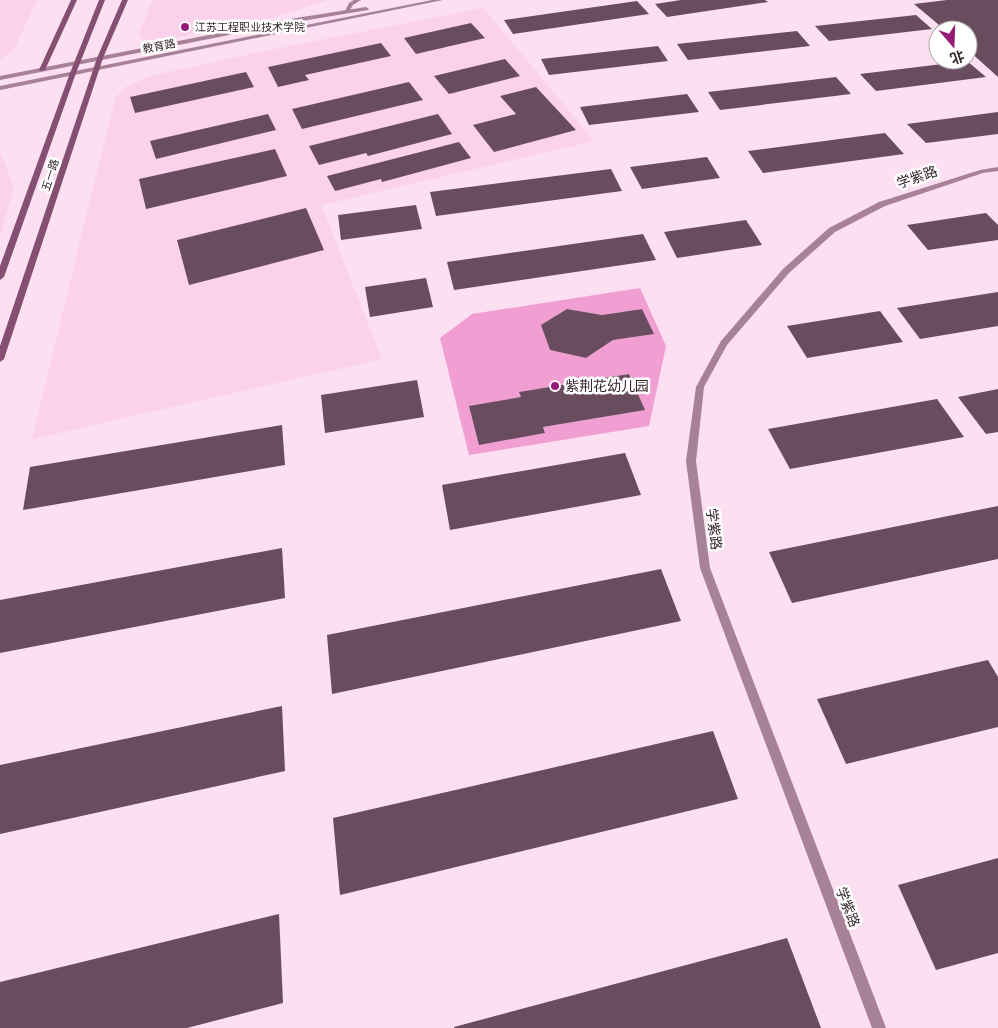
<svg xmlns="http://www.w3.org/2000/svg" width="998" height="1028" viewBox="0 0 998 1028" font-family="'Source Sans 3','Noto Sans SC',sans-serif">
  <rect width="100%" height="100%" fill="#fcdff0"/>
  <g fill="#fcd1eb">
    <polygon points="0,0 37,0 13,51 0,59"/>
    <polygon points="152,0 328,0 268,19 164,40 145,41 139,36"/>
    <polygon points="483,8 594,141 321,205 382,359 32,439 115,98 127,86 151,76 265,51"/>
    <polygon points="0,152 14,188 0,235"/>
  </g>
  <path fill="#f19fd3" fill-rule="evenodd" d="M640 288 666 346 649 426 469 455 440 338 472 314ZM567 309 602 315 642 309 653 334 613 340 586 358 550 350 542 325ZM629 374 644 410 543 427 545 433 479 444 521 397 520 392Z"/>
  <g fill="#6a4c5f">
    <polygon points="681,0 765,0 768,2 667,17 655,4"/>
    <polygon points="947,0 998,0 998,77 968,50 968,30 945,30 914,4"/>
    <polygon points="637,1 649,14 513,34 504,20"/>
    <polygon points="916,15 932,29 829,41 815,26"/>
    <polygon points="471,23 485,38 416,54 404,38"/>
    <polygon points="797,31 810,46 688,60 677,44"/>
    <polygon points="381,43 391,56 305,75 309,80 278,87 268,67"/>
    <polygon points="658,46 668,61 549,75 541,59"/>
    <polygon points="505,59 520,76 449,94 434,76"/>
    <polygon points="967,61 986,77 876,91 860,74"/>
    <polygon points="246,72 254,87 135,113 130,97"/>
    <polygon points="836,77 851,94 720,110 708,92"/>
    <polygon points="409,82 423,100 302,129 292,109"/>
    <polygon points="536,87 576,130 494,152 473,125 516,114 500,96"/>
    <polygon points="687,94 699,112 589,125 580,107"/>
    <polygon points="998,112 998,134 926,143 907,124"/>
    <polygon points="268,114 276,130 156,159 150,141"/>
    <polygon points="438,114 452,134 368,156 366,153 319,165 309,146"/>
    <polygon points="885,133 904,154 763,173 748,151"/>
    <polygon points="459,142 471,158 382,182 381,179 335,191 327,176"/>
    <polygon points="275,149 287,176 146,209 139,179"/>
    <polygon points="707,157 720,178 642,189 630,167"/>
    <polygon points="611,169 622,191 436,216 430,192"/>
    <polygon points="416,205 422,229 341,240 338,215"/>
    <polygon points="306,208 324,250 189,285 177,240"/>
    <polygon points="986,213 998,225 998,240 928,250 907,225"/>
    <polygon points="746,220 762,245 677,258 664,232"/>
    <polygon points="643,234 656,260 454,290 447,262"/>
    <polygon points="426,278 433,307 370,317 365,287"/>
    <polygon points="998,292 998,326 920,339 897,308"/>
    <polygon points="567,309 602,315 642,309 654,334 613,340 586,358 550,350 541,325"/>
    <polygon points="880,311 903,342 807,358 787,326"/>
    <polygon points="629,374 645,410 543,427 545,433 479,445 469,406 521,397 519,392"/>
    <polygon points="417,380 424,417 325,433 321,395"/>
    <polygon points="998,389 998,432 986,434 958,397"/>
    <polygon points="937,399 964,437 790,469 768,429"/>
    <polygon points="282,425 285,465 23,510 30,467"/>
    <polygon points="625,453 641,495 450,530 442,485"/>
    <polygon points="998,506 998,559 792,603 769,552"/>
    <polygon points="282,548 285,598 0,653 0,600"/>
    <polygon points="661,569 681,621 332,694 327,635"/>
    <polygon points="988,660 998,677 998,727 846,764 817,699"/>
    <polygon points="282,706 285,771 0,834 0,765"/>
    <polygon points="713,731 738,799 340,895 333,818"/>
    <polygon points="998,858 998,953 936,970 898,885"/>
    <polygon points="279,914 283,1003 187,1028 0,1028 0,982"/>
    <polygon points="787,938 821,1028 454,1028 454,1027"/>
  </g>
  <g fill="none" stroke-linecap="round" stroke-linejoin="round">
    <g fill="#a78198" fill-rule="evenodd">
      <polygon points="354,0 361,0 353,5 348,13 344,13 349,3"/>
      <polygon points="998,167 998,171 983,173 885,206 835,232 789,273 727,345 704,387 696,461 710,568 886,1028 872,1028 700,568 686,461 696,387 721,341 783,269 829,228 879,202 980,170"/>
    </g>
    <g fill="#a78198" fill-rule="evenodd">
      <polygon points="432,0 443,0 0,90 0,86"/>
      <polygon points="366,7 369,9 368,10 290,23 0,80 0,76 290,19"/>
    </g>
    <g fill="#844f71" fill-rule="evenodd">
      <polygon points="71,0 77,0 45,70 40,71 39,70"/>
      <polygon points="99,0 105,0 76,73 4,277 0,280 0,266 70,73"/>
      <polygon points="122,0 128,0 103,58 4,359 0,362 0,346 97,58"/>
    </g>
  </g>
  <g fill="#961b76" stroke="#fff" stroke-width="2">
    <circle cx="185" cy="27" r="5"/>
    <circle cx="555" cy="386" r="5"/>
  </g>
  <g text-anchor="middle" stroke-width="5" stroke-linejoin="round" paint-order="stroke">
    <g font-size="11" fill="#34272f" stroke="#fff" text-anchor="start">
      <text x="195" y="31">江苏工程职业技术学院</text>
    </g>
    <g font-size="11" fill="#34272f" stroke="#fff">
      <text transform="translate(159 46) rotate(-11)" y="4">教育路</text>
      <text transform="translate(50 175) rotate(-72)" y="4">五一路</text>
    </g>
    <g font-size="14" fill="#34272f" stroke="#fff">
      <text transform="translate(917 177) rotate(-19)" y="5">学紫路</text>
      <text transform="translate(714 529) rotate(83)" y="5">学紫路</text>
      <text transform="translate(848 907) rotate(69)" y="5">学紫路</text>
    </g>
    <g font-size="14" fill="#34272f" stroke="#fff" text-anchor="start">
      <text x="565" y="391">紫荆花幼儿园</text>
    </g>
  </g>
  <g transform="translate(953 45) rotate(161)"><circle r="24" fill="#ffffff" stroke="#aea9ac"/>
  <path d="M0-4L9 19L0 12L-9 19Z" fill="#961b76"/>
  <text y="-8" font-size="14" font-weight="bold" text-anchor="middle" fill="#34272f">北</text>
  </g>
</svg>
